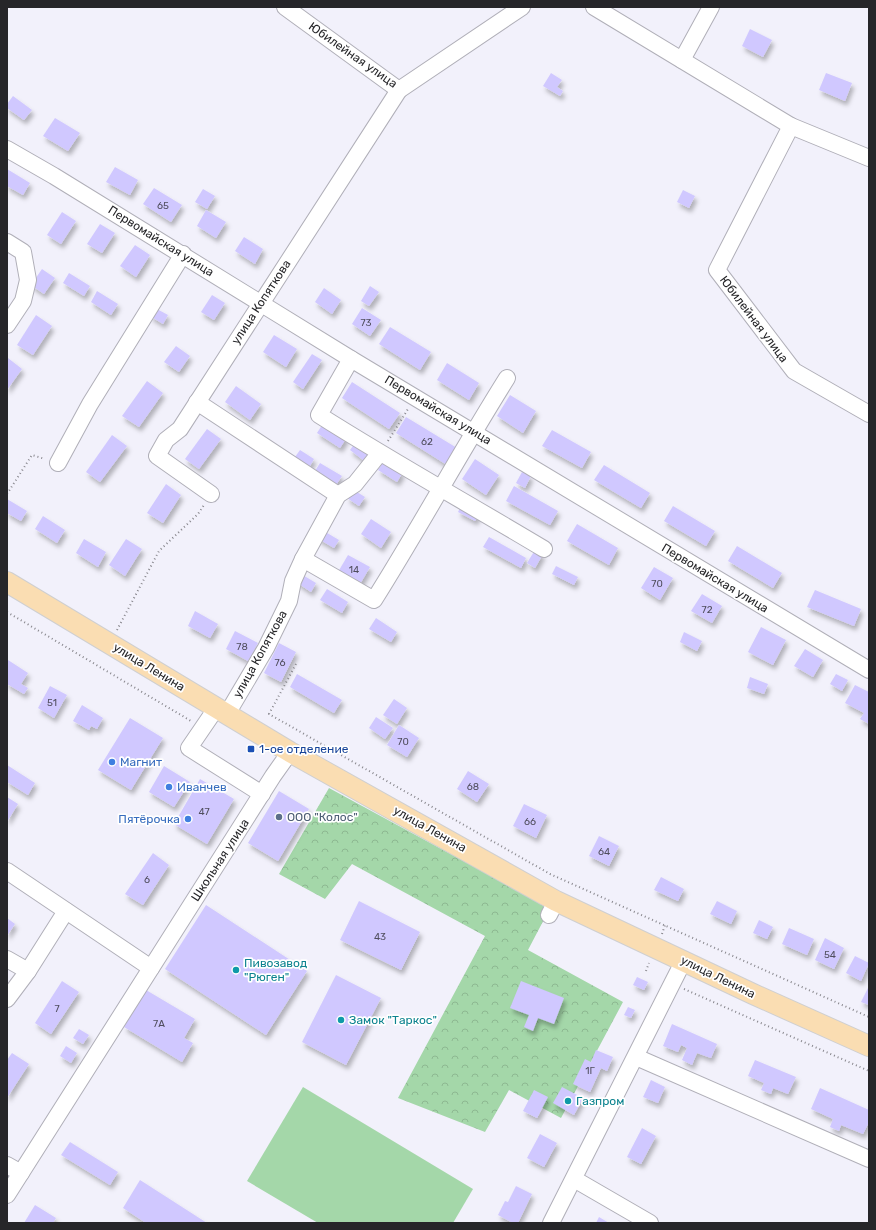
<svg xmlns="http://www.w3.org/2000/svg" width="876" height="1230" viewBox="0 0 876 1230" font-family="Rubik,sans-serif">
  <defs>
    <pattern id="park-crowns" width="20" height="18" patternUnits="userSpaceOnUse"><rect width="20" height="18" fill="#a4d7a9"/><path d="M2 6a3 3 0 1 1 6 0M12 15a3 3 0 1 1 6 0" fill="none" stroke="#8db891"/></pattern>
    <filter id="shadow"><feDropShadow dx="2.5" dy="4.5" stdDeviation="2" flood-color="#0004"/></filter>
  </defs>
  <rect width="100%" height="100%" fill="#f2f1fb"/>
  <polygon fill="#a4d7a9" points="303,1087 473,1189 453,1223 318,1223 247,1181"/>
  <polygon fill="url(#park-crowns)" points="329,788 550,908 528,950 623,1002 561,1118 509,1090 485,1132 398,1098 485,936 352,864 325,899 279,874"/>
  <g fill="#d0c8ff" filter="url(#shadow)">
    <polygon points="750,29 772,40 763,57 742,46"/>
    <polygon points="551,73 562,80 557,87 563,91 560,96 543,86"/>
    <polygon points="826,73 852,83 845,101 819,90"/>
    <polygon points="13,96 32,110 24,120 7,108 7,104"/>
    <polygon points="55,118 80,133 68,151 43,136"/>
    <polygon points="115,167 138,180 130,195 106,182"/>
    <polygon points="7,169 30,183 23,195 7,186"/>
    <polygon points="154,188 182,205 171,222 143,204"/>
    <polygon points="203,189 215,196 207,209 195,202"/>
    <polygon points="683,190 695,196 689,208 677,202"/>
    <polygon points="206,210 226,222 216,238 197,226"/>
    <polygon points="62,212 76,221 61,244 47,235"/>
    <polygon points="100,224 115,233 102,253 87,244"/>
    <polygon points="244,237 263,249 255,264 235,251"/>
    <polygon points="135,245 150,255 136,277 120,266"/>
    <polygon points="42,269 55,278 44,294 31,285"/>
    <polygon points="69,273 90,286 84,296 63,283"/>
    <polygon points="370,286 379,292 369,306 361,301"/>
    <polygon points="324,288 341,300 332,314 315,302"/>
    <polygon points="97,291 118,304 111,315 91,302"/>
    <polygon points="212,295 225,303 214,320 201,312"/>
    <polygon points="155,308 168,315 163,324 150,316"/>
    <polygon points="362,308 381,320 370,336 352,324"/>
    <polygon points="36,315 52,326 33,355 17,345"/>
    <polygon points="390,327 431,352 420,370 379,344"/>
    <polygon points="274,335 297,349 286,367 263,352"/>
    <polygon points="176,346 190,356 179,372 164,362"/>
    <polygon points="312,354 322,360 303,389 293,382"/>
    <polygon points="8,358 22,369 7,390 7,360"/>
    <polygon points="447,363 479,383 469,400 437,380"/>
    <polygon points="147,381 163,393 139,427 122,416"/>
    <polygon points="352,382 400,413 389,429 342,398"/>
    <polygon points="236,386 261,404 250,420 225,402"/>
    <polygon points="510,395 536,411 523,433 497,416"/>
    <polygon points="406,417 457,448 447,465 396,433"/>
    <polygon points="324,422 347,437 340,448 317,433"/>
    <polygon points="207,429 221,439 199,469 185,459"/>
    <polygon points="552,430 591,452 582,468 542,446"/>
    <polygon points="112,435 127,446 100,482 86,472"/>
    <polygon points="355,443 373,455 367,463 350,450"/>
    <polygon points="300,450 314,459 310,466 295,457"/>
    <polygon points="475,459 499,475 486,495 462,479"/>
    <polygon points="384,461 403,472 397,482 378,470"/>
    <polygon points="320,463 342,476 336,485 315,471"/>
    <polygon points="604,465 650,493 641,508 594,480"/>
    <polygon points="522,472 531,476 525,488 516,483"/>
    <polygon points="166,484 181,495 163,523 147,513"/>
    <polygon points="514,486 558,511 550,525 506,501"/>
    <polygon points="352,489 365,497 359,506 347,498"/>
    <polygon points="7,499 27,511 21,521 7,513"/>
    <polygon points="462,504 479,514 475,521 458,512"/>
    <polygon points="673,506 715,531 706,546 664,521"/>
    <polygon points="43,516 65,530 57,543 35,529"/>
    <polygon points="371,519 391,532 381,548 361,534"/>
    <polygon points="577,524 618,548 609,565 567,541"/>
    <polygon points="322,530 339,540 334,548 317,538"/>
    <polygon points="489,537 526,558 521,568 483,547"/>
    <polygon points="84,539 106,552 98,567 76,553"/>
    <polygon points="126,539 142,549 125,576 109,565"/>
    <polygon points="737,546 782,573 773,588 728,561"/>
    <polygon points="535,550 543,554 535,568 527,563"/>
    <polygon points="348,555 370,567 360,584 338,572"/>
    <polygon points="556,566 578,577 574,585 552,574"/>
    <polygon points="654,567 673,578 660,600 641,588"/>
    <polygon points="301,574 316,583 311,592 296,582"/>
    <polygon points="327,589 348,602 342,613 320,600"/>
    <polygon points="815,590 861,609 854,626 807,607"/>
    <polygon points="702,594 722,606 712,623 691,611"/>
    <polygon points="195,611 218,624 210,638 188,626"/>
    <polygon points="376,618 397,632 391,642 369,629"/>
    <polygon points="761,627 786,640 773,665 748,652"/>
    <polygon points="235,631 258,643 248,661 226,649"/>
    <polygon points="684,632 702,641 697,651 680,642"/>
    <polygon points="279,643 296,652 281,682 264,673"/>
    <polygon points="805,649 823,660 813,677 794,666"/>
    <polygon points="8,660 28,673 21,684 28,688 24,694 7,684"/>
    <polygon points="297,674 342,700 334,713 290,687"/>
    <polygon points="836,674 848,680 842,691 830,684"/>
    <polygon points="750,677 768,684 764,694 747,688"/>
    <polygon points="855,685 869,692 869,724 860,719 864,713 845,703"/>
    <polygon points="50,686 67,695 54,718 38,708"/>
    <polygon points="394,699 407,708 397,724 383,715"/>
    <polygon points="82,705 103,718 97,729 91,726 89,730 73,721"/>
    <polygon points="376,717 393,728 385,739 369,728"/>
    <polygon points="130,718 163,738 131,790 98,770"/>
    <polygon points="399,725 419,738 407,757 387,745"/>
    <polygon points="7,765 35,783 28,795 7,782"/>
    <polygon points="164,766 190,782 174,807 149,792"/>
    <polygon points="468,771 489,784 477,802 457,789"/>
    <polygon points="200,779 234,799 207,844 174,824"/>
    <polygon points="279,791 309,809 278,861 248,843"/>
    <polygon points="7,797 18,804 7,822"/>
    <polygon points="524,804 547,815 536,838 513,826"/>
    <polygon points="599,836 619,846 609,866 589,856"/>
    <polygon points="153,853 169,865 143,905 125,894"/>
    <polygon points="661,877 684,889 678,901 654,890"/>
    <polygon points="359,901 420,932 401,970 340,940"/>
    <polygon points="717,901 737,911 731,924 710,914"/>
    <polygon points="206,905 307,971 266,1035 165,969"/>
    <polygon points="7,918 15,924 7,936"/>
    <polygon points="759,920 773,927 767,939 753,933"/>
    <polygon points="789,928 814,939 807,955 782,944"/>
    <polygon points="825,938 844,948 834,969 815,960"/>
    <polygon points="855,956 869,963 861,981 846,973"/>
    <polygon points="336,975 381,998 346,1065 302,1042"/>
    <polygon points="637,977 648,982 644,990 633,985"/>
    <polygon points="62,981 79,992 51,1034 35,1023"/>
    <polygon points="521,981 564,998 554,1024 538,1018 533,1031 524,1027 529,1015 510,1008"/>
    <polygon points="869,986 869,1005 861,1002"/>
    <polygon points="146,990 195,1019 184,1038 193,1043 182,1062 124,1027"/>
    <polygon points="628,1007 635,1010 631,1018 624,1015"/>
    <polygon points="672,1024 717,1044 711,1058 697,1053 692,1065 682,1060 687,1048 681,1045 678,1052 663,1046"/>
    <polygon points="79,1029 89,1035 83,1044 73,1038"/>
    <polygon points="66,1046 77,1053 71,1063 60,1056"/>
    <polygon points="596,1050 613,1057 607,1071 601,1068 590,1092 573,1084 585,1059 591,1062"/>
    <polygon points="12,1053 29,1064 7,1098 7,1060"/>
    <polygon points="755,1060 796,1077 788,1094 773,1088 771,1094 761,1090 764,1083 748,1076"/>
    <polygon points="651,1080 665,1087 658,1103 643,1097"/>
    <polygon points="562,1087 583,1098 574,1115 553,1103"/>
    <polygon points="820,1088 869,1110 869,1122 863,1134 841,1125 839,1131 830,1127 833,1119 811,1109"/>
    <polygon points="534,1090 548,1097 537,1118 523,1111"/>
    <polygon points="642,1128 656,1136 641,1164 627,1157"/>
    <polygon points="540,1134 557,1143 544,1167 527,1158"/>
    <polygon points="70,1142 118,1172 110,1185 61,1155"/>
    <polygon points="140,1180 207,1223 146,1223 123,1208"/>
    <polygon points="516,1186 532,1194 518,1223 513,1223 498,1215 505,1201 508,1202"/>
    <polygon points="35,1205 56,1218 53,1223 24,1223"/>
    <polygon points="599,1217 609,1223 596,1223"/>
  </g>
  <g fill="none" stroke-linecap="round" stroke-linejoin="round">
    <g stroke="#b0afb8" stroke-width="18">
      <g id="minor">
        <polyline points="285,7 399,90 522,7"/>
        <polyline points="594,7 791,126 717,270 794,371 869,414"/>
        <polyline points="682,60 711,7"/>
        <polyline points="791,126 869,158"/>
        <polyline points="7,149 54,176 351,359 869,670"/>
        <polyline points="7,242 23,252 28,280 23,301 7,325"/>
        <path d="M351 359 319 415C393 462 469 504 544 549"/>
        <polyline points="197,402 338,495"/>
        <polyline points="58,463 90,404 183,254"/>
        <polyline points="211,494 157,456 166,440 180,429 399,90"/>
        <path d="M303 559 374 600C420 527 461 451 507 378"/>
        <polyline points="217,707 189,748 262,794"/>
        <polyline points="227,714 266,648 289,601 293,581 303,559 338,495 355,484 379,454"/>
        <polyline points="7,871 151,968"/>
        <polyline points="549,915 556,901"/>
        <polyline points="7,959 28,971"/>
        <polyline points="7,999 28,971 66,911"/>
        <polyline points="636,1057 869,1159"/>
        <polyline points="7,1165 21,1173"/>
        <polyline points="574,1179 650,1223"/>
        <polyline points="7,1195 273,776 290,752"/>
        <polyline points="551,1223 684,960"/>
      </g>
    </g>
    <g stroke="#cfcfd0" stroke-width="22">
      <polyline id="major" points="7,582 290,752 556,901 753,994 869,1046"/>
    </g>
    <g stroke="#88878d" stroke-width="2" stroke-dasharray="1 3" stroke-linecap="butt">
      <polyline points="388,441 408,409"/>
      <polyline points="7,494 32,455 45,459"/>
      <polyline points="7,612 191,721"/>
      <polyline points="117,630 159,551 198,514 204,505"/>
      <polyline points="296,664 269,714 550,874 869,1017"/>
      <polyline points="662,934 665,925"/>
      <polyline points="646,971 649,963"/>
      <polyline points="684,989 869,1071"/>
    </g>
    <use href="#minor" stroke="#fff" stroke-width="16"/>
    <use href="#major" stroke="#faddb2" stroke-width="20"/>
  </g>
  <rect fill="#1a4fb4" stroke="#fff" stroke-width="1.5" x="247" y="745" width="8" height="8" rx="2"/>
  <g fill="#3f7fe0" stroke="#fff" stroke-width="1.5">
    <circle cx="112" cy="762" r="4"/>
    <circle cx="169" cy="787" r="4"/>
    <circle cx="188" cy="819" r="4"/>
  </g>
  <circle fill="#5c6f8a" stroke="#fff" stroke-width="1.5" cx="279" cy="817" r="4"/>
  <g fill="#0f9aa8" stroke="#fff" stroke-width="1.5">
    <circle cx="236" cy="970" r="4"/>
    <circle cx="341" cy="1020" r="4"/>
    <circle cx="568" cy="1101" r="4"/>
  </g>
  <g text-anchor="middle" stroke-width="3.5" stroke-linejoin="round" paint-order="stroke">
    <g font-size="10" fill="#504e5e">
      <text x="163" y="209">65</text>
      <text x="366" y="326">73</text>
      <text x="427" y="445">62</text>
      <text x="354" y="573">14</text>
      <text x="657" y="587">70</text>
      <text x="707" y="613">72</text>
      <text x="242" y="650">78</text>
      <text x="280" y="666">76</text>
      <text x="52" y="706">51</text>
      <text x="403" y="745">70</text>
      <text x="473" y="790">68</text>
      <text x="204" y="815">47</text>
      <text x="530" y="825">66</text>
      <text x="604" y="855">64</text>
      <text x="147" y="883">6</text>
      <text x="380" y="940">43</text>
      <text x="830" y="958">54</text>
      <text x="57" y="1012">7</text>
      <text x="159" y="1027">7А</text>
      <text x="590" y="1074">1Г</text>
    </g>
    <g font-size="12" fill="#262629" stroke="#fff">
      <text transform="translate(353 55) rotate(35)" y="4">Юбилейная улица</text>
      <text transform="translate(161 241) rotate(32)" y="4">Первомайская улица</text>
      <text transform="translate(261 302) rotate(-57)" y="4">улица Копяткова</text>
      <text transform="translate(754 319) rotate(53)" y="4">Юбилейная улица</text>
      <text transform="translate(438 410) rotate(31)" y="4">Первомайская улица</text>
      <text transform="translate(715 578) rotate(31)" y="4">Первомайская улица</text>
      <text transform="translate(260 654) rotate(-61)" y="4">улица Копяткова</text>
      <text transform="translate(149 667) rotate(31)" y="4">улица Ленина</text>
      <text transform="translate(430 829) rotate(29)" y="4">улица Ленина</text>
      <text transform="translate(220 860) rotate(-57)" y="4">Школьная улица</text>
      <text transform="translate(718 977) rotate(26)" y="4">улица Ленина</text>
    </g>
    <g font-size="12" fill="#164399" stroke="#fff" text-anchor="start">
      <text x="259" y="753">1-ое отделение</text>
    </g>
    <g font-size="12" fill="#366cbe" stroke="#fff" text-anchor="start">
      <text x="120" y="766">Магнит</text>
      <text x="177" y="791">Иванчев</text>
      <text x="180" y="823" text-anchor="end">Пятёрочка</text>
    </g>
    <g font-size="12" fill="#4e5e75" stroke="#fff" text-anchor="start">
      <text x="287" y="821">ООО "Колос"</text>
    </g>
    <g font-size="12" fill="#0d838f" stroke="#fff" text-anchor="start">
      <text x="244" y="967">Пивозавод<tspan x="244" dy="14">"Рюген"</tspan></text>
      <text x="349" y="1024">Замок "Таркос"</text>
      <text x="576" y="1105">Газпром</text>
    </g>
  </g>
  <rect width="876" height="1230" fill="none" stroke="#262629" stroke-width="16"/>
</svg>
